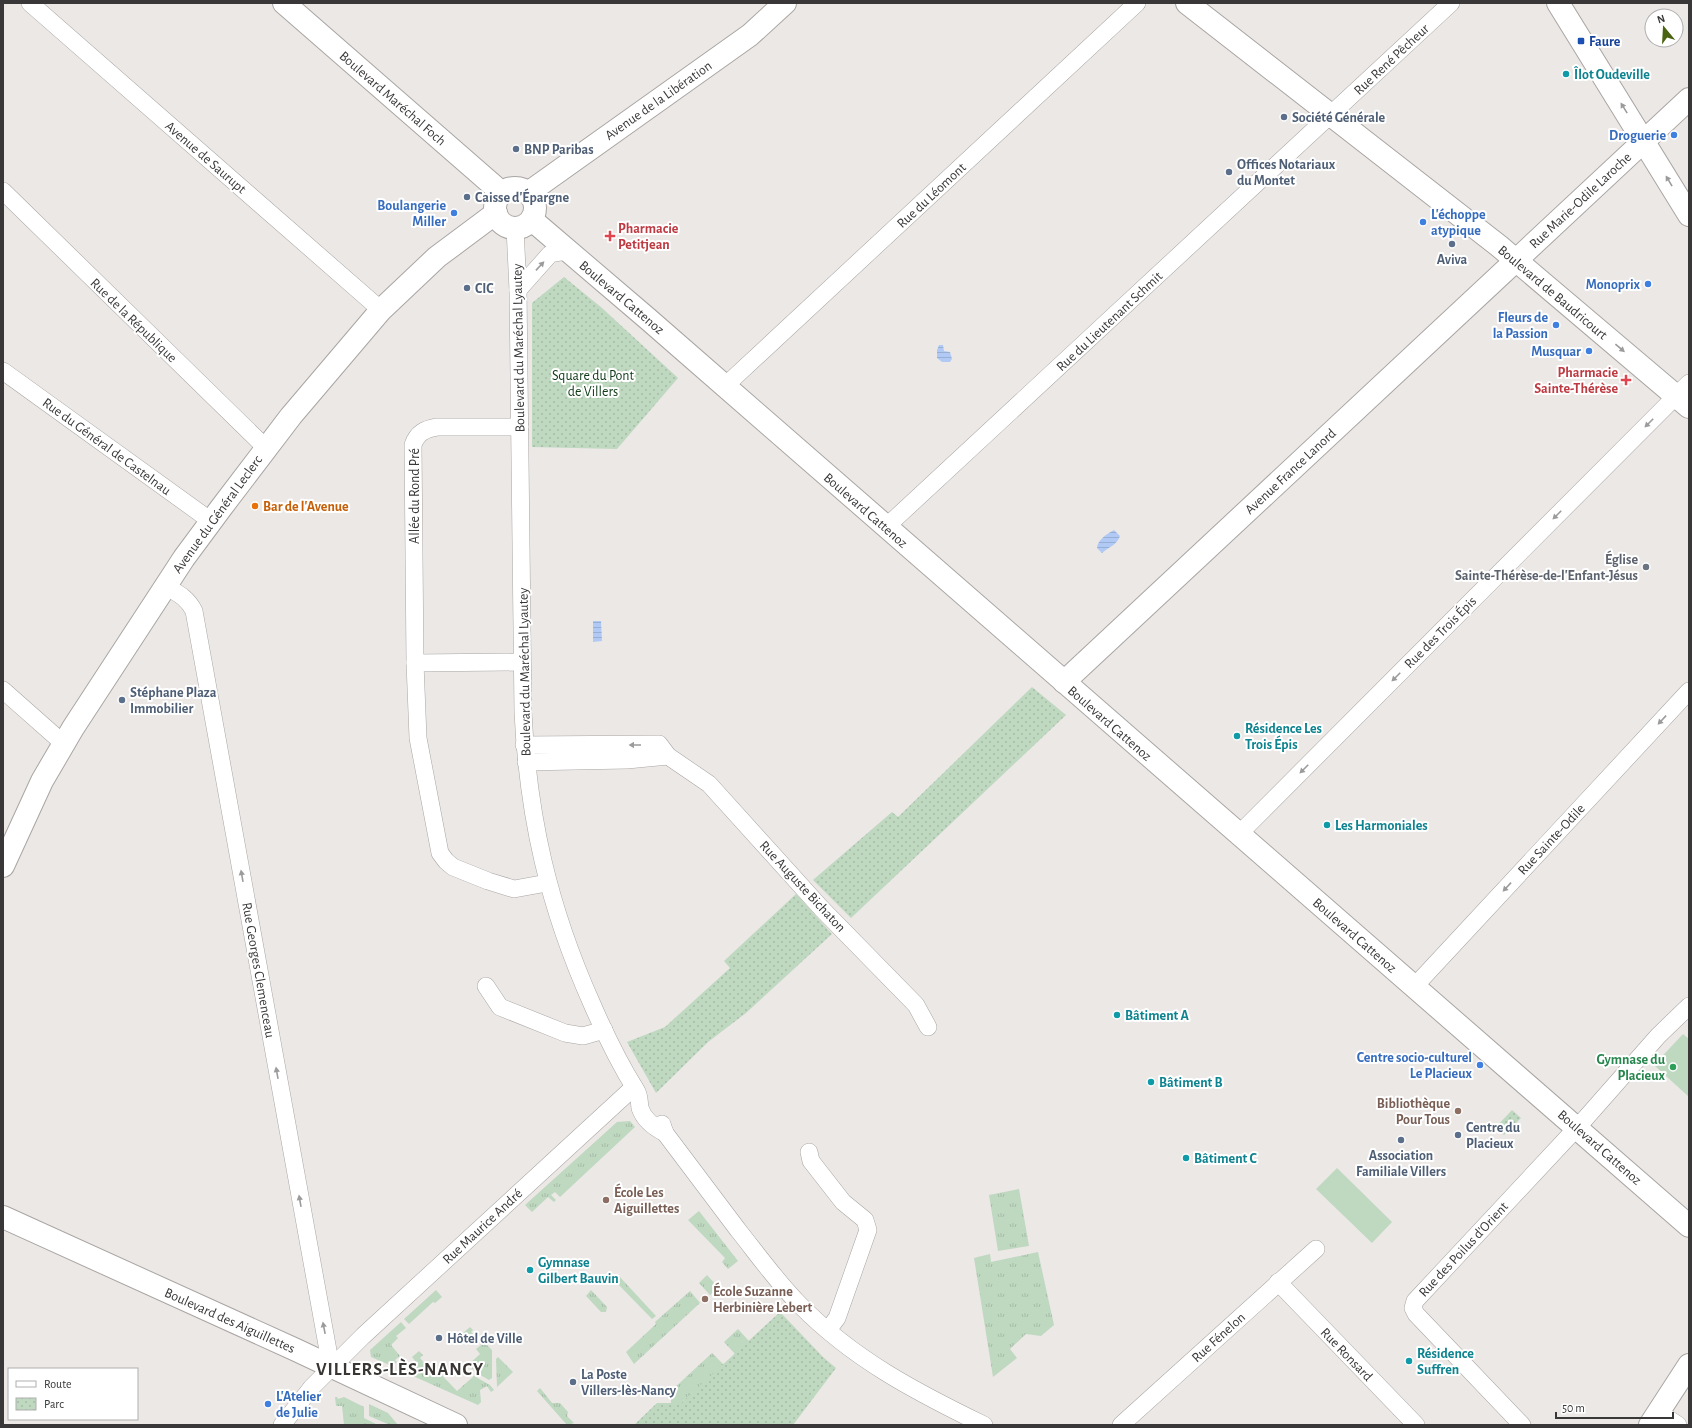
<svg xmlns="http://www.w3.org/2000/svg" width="1692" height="1428" viewBox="0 0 1692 1428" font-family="'Alegreya Sans',sans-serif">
  <defs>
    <pattern id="grass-tufts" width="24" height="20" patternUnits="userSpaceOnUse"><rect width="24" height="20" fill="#bfd8c0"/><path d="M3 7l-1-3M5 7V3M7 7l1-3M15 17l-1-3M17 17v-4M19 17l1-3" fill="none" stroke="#a5baa6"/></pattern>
    <pattern id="park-dots" width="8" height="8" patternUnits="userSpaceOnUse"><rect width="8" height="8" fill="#bfd8c0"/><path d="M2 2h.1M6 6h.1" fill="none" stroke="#a5baa6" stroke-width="1.8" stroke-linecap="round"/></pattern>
    <pattern id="water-rules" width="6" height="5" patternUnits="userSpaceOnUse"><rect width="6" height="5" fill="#b1caf5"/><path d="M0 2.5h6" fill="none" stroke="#99aed3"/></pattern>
  </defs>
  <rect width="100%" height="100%" fill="#ece8e6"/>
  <g fill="url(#grass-tufts)">
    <polygon points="630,1121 635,1127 560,1197 555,1192 551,1195 556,1200 554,1202 548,1197 532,1212 525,1205 617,1122"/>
    <polygon points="1019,1189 1029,1246 998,1251 989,1195"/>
    <polygon points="699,1211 738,1261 728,1269 722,1262 725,1258 688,1220"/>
    <polygon points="1038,1252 1054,1325 1041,1336 1026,1334 1010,1349 1017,1358 993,1377 974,1258 990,1254 991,1262"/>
    <polygon points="707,1275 718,1287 710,1295 699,1283"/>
    <polygon points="619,1276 656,1316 652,1319 614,1280"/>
    <polygon points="436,1290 442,1297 435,1303 433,1302 409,1324 404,1319"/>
    <polygon points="591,1290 607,1307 606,1312 601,1312 586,1296"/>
    <polygon points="690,1291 700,1303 634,1364 626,1352 656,1324 655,1322"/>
    <polygon points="401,1322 406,1328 396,1336 398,1338 391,1345 400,1356 395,1360 397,1362 392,1366 371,1357 370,1350"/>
    <polygon points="470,1327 473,1330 471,1332 479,1340 481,1339 492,1350 492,1378 489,1380 477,1373 468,1365 480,1354 476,1349 481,1345 472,1334 468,1334 464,1336 462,1334"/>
    <polygon points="738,1329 749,1341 735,1354 724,1342"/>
    <polygon points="419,1351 423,1355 420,1358 431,1370 434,1367 457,1391 474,1376 490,1385 494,1390 491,1392 487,1386 480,1390 481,1402 478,1405 404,1372 416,1362 412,1357"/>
    <polygon points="712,1353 724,1365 681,1403 671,1403 671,1391"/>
    <polygon points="498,1357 513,1372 497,1387 496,1359"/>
    <polygon points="540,1388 552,1403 560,1403 568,1412 567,1416 574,1423 567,1425 537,1391"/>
    <polygon points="335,1397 337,1397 338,1399 344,1397 364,1407 364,1418 378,1425 344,1425 342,1406 336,1406"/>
    <polygon points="369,1404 388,1413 398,1425 390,1425 369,1416"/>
  </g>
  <g fill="url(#park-dots)">
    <polygon points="564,277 602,308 678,378 617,449 532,447 532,303"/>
    <polygon points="1032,687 1066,715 851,918 813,880 892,812 898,817"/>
    <polygon points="796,894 832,934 746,1013 708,1042 656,1093 627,1042 665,1027 730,968 724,961"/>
    <polygon points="1512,1110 1521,1118 1504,1135 1496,1127"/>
    <polygon points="780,1312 823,1357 836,1368 793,1425 634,1425 657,1403 681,1403"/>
  </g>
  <g fill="#bfd8c0">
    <polygon points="1683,1034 1689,1039 1689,1097 1654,1065"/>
    <polygon points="1337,1168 1392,1222 1372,1243 1316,1189"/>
  </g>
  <g fill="url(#water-rules)">
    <polygon points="939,345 943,345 944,351 950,352 952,359 950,362 942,362 937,358 937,350"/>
    <path d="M1114 530 1120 536C1117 545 1109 547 1102 553L1097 548C1098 539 1107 534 1114 530Z"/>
    <polygon points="593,621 601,621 602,641 593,642"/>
  </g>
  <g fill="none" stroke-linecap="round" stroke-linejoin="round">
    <g stroke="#a9a5a3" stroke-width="18">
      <g id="street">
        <polyline points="30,3 381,310"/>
        <polyline points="3,191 266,448"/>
        <path d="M515 228 518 290 523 712C528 818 549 908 592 1004 605 1034 619 1063 636 1090 640 1096 639 1102 640 1108 644 1120 655 1128 665 1133"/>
        <polyline points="518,290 550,254 567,251"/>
        <polyline points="3,371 211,521"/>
        <polyline points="725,386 1137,3"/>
        <path d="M520 427H437C425 429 417 433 413 445L415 663 418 738 440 853 446 861 453 867 488 881 514 889 547 883"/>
        <polyline points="886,527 1451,3"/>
        <path d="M165 586C177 593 187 597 194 611L331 1367"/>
        <polyline points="415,663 522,662"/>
        <polyline points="3,690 64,744"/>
        <polyline points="524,745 659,744 668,756 709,784 822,909 916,1005 928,1027"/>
        <polyline points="526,762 627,760 668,756"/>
        <polyline points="1239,834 1689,383"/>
        <polyline points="486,986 500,1007 565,1033 583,1036 604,1030"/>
        <polyline points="1414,987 1689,691"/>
        <path d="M662 1124 665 1133C689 1165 714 1198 738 1230 758 1255 777 1282 800 1305 853 1359 916 1392 984 1425"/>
        <polyline points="809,1152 811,1161 843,1202 865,1220 868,1230 837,1318 828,1330"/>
        <polyline points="1278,1282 1416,1425"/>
        <polyline points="1658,1412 1678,1425"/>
        <polyline points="282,1425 312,1387 363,1336 634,1087"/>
        <polyline points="1121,1425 1316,1249"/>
        <polyline points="1522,1425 1416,1314 1413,1308 1415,1301 1584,1120 1658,1036 1689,1006"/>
      </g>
    </g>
    <g stroke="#a9a5a3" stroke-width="24">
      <g id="secondary">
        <polyline points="284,3 502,193"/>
        <polyline points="1187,3 1499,246 1689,407"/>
        <polyline points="1558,3 1689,215"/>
        <circle cx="515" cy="208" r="20"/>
        <polyline points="528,193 750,35 785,3"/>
        <polyline points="532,220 648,319 1689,1226"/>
        <polyline points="1064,682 1689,99"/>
        <polyline points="3,866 42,781 73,728 184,558 221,508 291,416 381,310 437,257 496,213"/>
        <polyline points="3,1217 294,1349 456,1425"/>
        <polyline points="1650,1425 1689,1365"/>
      </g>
    </g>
    <use href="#street" stroke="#fff" stroke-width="17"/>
    <use href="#secondary" stroke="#fff" stroke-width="22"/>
  </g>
  <defs><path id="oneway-solid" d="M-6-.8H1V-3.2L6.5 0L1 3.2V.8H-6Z"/></defs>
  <g fill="#9c9b9b">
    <use href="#oneway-solid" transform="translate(1624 108) rotate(-122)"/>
    <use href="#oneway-solid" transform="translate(1669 181) rotate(-121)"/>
    <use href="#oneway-solid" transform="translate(540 266) rotate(-47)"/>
    <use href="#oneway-solid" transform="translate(1620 348) rotate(40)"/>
    <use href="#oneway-solid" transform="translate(1649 423) rotate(135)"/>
    <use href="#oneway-solid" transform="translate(1557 515) rotate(135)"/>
    <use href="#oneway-solid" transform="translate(1396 677) rotate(135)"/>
    <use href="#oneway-solid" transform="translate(1662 720) rotate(133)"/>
    <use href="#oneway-solid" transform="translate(635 745) rotate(180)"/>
    <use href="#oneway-solid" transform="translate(1304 769) rotate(135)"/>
    <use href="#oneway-solid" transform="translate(242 876) rotate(-100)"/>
    <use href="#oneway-solid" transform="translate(1507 887) rotate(133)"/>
    <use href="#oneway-solid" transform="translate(277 1073) rotate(-100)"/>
    <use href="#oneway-solid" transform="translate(300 1201) rotate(-100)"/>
    <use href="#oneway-solid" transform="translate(324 1328) rotate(-101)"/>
  </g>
  <rect fill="#1a4fb4" stroke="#fff" stroke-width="1.5" x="1577" y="37" width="8" height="8" rx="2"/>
  <g fill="#0f9aa8" stroke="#fff" stroke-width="1.5">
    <circle cx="1566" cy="74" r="4"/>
    <circle cx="1237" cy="736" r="4"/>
    <circle cx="1327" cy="825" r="4"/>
    <circle cx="1117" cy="1015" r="4"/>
    <circle cx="1151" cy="1082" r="4"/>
    <circle cx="1186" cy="1158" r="4"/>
    <circle cx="530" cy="1270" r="4"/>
    <circle cx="1409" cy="1361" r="4"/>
  </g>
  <g fill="#5c6f8a" stroke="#fff" stroke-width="1.5">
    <circle cx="1284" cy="117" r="4"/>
    <circle cx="516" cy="149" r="4"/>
    <circle cx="1229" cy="172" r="4"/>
    <circle cx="467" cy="197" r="4"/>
    <circle cx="1452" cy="244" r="4"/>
    <circle cx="467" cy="288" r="4"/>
    <circle cx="122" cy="700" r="4"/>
    <circle cx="1458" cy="1135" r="4"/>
    <circle cx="1401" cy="1140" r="4"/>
    <circle cx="439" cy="1338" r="4"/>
    <circle cx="573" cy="1382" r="4"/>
  </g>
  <g fill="#3f7fe0" stroke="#fff" stroke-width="1.5">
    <circle cx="1674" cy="135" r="4"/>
    <circle cx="454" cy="213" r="4"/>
    <circle cx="1423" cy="222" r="4"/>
    <circle cx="1648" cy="284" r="4"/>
    <circle cx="1556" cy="325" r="4"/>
    <circle cx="1589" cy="351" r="4"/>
    <circle cx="1480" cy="1065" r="4"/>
    <circle cx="268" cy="1404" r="4"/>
  </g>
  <g fill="#e0444e" stroke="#fff" stroke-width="1.5">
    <path d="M608 230h4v4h4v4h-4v4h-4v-4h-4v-4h4z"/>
    <path d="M1624 374h4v4h4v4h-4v4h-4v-4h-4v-4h4z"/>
  </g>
  <circle fill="#e8710a" stroke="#fff" stroke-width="1.5" cx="255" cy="506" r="4"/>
  <circle fill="#6b7280" stroke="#fff" stroke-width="1.5" cx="1646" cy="567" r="4"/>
  <circle fill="#2e9e5b" stroke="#fff" stroke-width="1.5" cx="1673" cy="1067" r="4"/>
  <g fill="#8d6e63" stroke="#fff" stroke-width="1.5">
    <circle cx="1458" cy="1111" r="4"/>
    <circle cx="606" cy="1200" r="4"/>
    <circle cx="705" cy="1299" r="4"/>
  </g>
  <g text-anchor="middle" stroke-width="4" stroke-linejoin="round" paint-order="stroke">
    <g font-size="14" font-weight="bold" fill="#164399" stroke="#fff" text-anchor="start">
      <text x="1589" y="46">Faure</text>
    </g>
    <g font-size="14" fill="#393737" stroke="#fff">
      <text transform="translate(1391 59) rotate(-43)" y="5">Rue René Pêcheur</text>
      <text transform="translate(393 98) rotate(41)" y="5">Boulevard Maréchal Foch</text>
      <text transform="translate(658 100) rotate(-35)" y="5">Avenue de la Libération</text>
      <text transform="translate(206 157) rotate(41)" y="5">Avenue de Saurupt</text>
      <text transform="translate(931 195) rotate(-43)" y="5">Rue du Léomont</text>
      <text transform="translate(1580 200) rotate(-43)" y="5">Rue Marie-Odile Laroche</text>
      <text transform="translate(1553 292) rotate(40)" y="5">Boulevard de Baudricourt</text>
      <text transform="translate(622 297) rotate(40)" y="5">Boulevard Cattenoz</text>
      <text transform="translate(134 320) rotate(44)" y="5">Rue de la République</text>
      <text transform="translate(1109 321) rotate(-43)" y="5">Rue du Lieutenant Schmit</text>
      <text transform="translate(518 348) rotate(-91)" y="5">Boulevard du Maréchal Lyautey</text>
      <text transform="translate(107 446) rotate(36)" y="5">Rue du Général de Castelnau</text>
      <text transform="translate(1290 471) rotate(-43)" y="5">Avenue France Lanord</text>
      <text transform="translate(414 496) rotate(-90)" y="5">Allée du Rond Pré</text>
      <text transform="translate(866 510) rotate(41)" y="5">Boulevard Cattenoz</text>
      <text transform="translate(217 514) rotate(-54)" y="5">Avenue du Général Leclerc</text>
      <text transform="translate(1440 632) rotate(-45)" y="5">Rue des Trois Épis</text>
      <text transform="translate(524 672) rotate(-91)" y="5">Boulevard du Maréchal Lyautey</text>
      <text transform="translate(1110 723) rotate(41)" y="5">Boulevard Cattenoz</text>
      <text transform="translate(1551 839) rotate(-47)" y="5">Rue Sainte-Odile</text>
      <text transform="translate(803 886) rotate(47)" y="5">Rue Auguste Bichaton</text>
      <text transform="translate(1355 935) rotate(41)" y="5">Boulevard Cattenoz</text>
      <text transform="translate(259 970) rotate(80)" y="5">Rue Georges Clemenceau</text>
      <text transform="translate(1600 1147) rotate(41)" y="5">Boulevard Cattenoz</text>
      <text transform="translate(482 1226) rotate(-43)" y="5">Rue Maurice André</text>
      <text transform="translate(1463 1249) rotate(-47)" y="5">Rue des Poilus d'Orient</text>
      <text transform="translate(230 1320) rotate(24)" y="5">Boulevard des Aiguillettes</text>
      <text transform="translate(1218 1337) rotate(-42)" y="5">Rue Fénelon</text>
      <text transform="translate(1347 1354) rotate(46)" y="5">Rue Ronsard</text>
    </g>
    <g font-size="14" font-weight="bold" fill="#0d838f" stroke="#fff" text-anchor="start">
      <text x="1574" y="79">Îlot Oudeville</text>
      <text x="1245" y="733">Résidence Les<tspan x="1245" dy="16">Trois Épis</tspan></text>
      <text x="1335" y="830">Les Harmoniales</text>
      <text x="1125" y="1020">Bâtiment A</text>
      <text x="1159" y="1087">Bâtiment B</text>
      <text x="1194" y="1163">Bâtiment C</text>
      <text x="538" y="1267">Gymnase<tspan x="538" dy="16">Gilbert Bauvin</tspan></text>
      <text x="1417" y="1358">Résidence<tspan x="1417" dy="16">Suffren</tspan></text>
    </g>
    <g font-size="14" font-weight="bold" fill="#4e5e75" stroke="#fff" text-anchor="start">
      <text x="1292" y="122">Société Générale</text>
      <text x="524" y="154">BNP Paribas</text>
      <text x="1237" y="169">Offices Notariaux<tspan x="1237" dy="16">du Montet</tspan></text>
      <text x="475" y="202">Caisse d'Épargne</text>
      <text x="1452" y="264" text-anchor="middle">Aviva</text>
      <text x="475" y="293">CIC</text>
      <text x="130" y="697">Stéphane Plaza<tspan x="130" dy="16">Immobilier</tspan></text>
      <text x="1466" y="1132">Centre du<tspan x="1466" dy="16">Placieux</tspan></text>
      <text x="1401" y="1160" text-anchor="middle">Association<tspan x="1401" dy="16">Familiale Villers</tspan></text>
      <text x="447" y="1343">Hôtel de Ville</text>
      <text x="581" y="1379">La Poste<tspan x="581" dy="16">Villers-lès-Nancy</tspan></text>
    </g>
    <g font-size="14" font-weight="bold" fill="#366cbe" stroke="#fff" text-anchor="end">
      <text x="1666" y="140">Droguerie</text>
      <text x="446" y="210">Boulangerie<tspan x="446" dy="16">Miller</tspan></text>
      <text x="1431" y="219" text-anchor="start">L'échoppe<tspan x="1431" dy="16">atypique</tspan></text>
      <text x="1640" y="289">Monoprix</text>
      <text x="1548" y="322">Fleurs de<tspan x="1548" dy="16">la Passion</tspan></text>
      <text x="1581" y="356">Musquar</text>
      <text x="1472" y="1062">Centre socio-culturel<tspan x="1472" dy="16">Le Placieux</tspan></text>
      <text x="276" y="1401" text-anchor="start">L'Atelier<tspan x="276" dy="16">de Julie</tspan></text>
    </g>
    <g font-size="14" font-weight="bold" fill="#be3a42" stroke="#fff" text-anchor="start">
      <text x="618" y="233">Pharmacie<tspan x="618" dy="16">Petitjean</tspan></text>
      <text x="1618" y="377" text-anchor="end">Pharmacie<tspan x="1618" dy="16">Sainte-Thérèse</tspan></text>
    </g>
    <g font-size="14" fill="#0e3a16" stroke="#fff">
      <text x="593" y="380">Square du Pont<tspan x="593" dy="16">de Villers</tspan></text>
    </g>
    <g font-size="14" font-weight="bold" fill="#c56008" stroke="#fff" text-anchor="start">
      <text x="263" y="511">Bar de l'Avenue</text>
    </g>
    <g font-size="14" font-weight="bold" fill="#5b616d" stroke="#fff" text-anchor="end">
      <text x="1638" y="564">Église<tspan x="1638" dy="16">Sainte-Thérèse-de-l'Enfant-Jésus</tspan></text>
    </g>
    <g font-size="14" font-weight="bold" fill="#27864d" stroke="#fff" text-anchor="end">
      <text x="1665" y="1064">Gymnase du<tspan x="1665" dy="16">Placieux</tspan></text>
    </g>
    <g font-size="14" font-weight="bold" fill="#785e54" stroke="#fff" text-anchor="start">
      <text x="1450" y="1108" text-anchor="end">Bibliothèque<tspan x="1450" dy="16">Pour Tous</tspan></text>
      <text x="614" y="1197">École Les<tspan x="614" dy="16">Aiguillettes</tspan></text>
      <text x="713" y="1296">École Suzanne<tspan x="713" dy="16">Herbinière Lebert</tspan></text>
    </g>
    <g font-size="18" font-weight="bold" letter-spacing="1" fill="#383533" stroke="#fff">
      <text x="400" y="1375">VILLERS-LÈS-NANCY</text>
    </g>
  </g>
  <rect width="1692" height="1428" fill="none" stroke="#393737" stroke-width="8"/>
  <rect x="8" y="1368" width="130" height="52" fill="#ffffff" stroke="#b0afaf"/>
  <rect x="16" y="1381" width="20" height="6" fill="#ffffff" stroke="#b0afaf"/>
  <text x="44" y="1388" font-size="12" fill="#393737">Route</text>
  <rect x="16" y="1398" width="20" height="12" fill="url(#park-dots)" stroke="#b0afaf"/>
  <text x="44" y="1408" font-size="12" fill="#393737">Parc</text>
  <g transform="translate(1664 28) rotate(342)"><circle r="19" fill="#ffffff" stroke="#b0afaf"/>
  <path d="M0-3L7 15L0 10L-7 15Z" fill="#4a6311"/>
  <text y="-6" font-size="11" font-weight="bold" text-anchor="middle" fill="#393737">N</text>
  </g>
  <path d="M1556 1412v6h117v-6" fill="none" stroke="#393737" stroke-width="2"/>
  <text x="1562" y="1412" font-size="12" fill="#393737" stroke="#ffffff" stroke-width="3" paint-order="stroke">50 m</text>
</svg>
